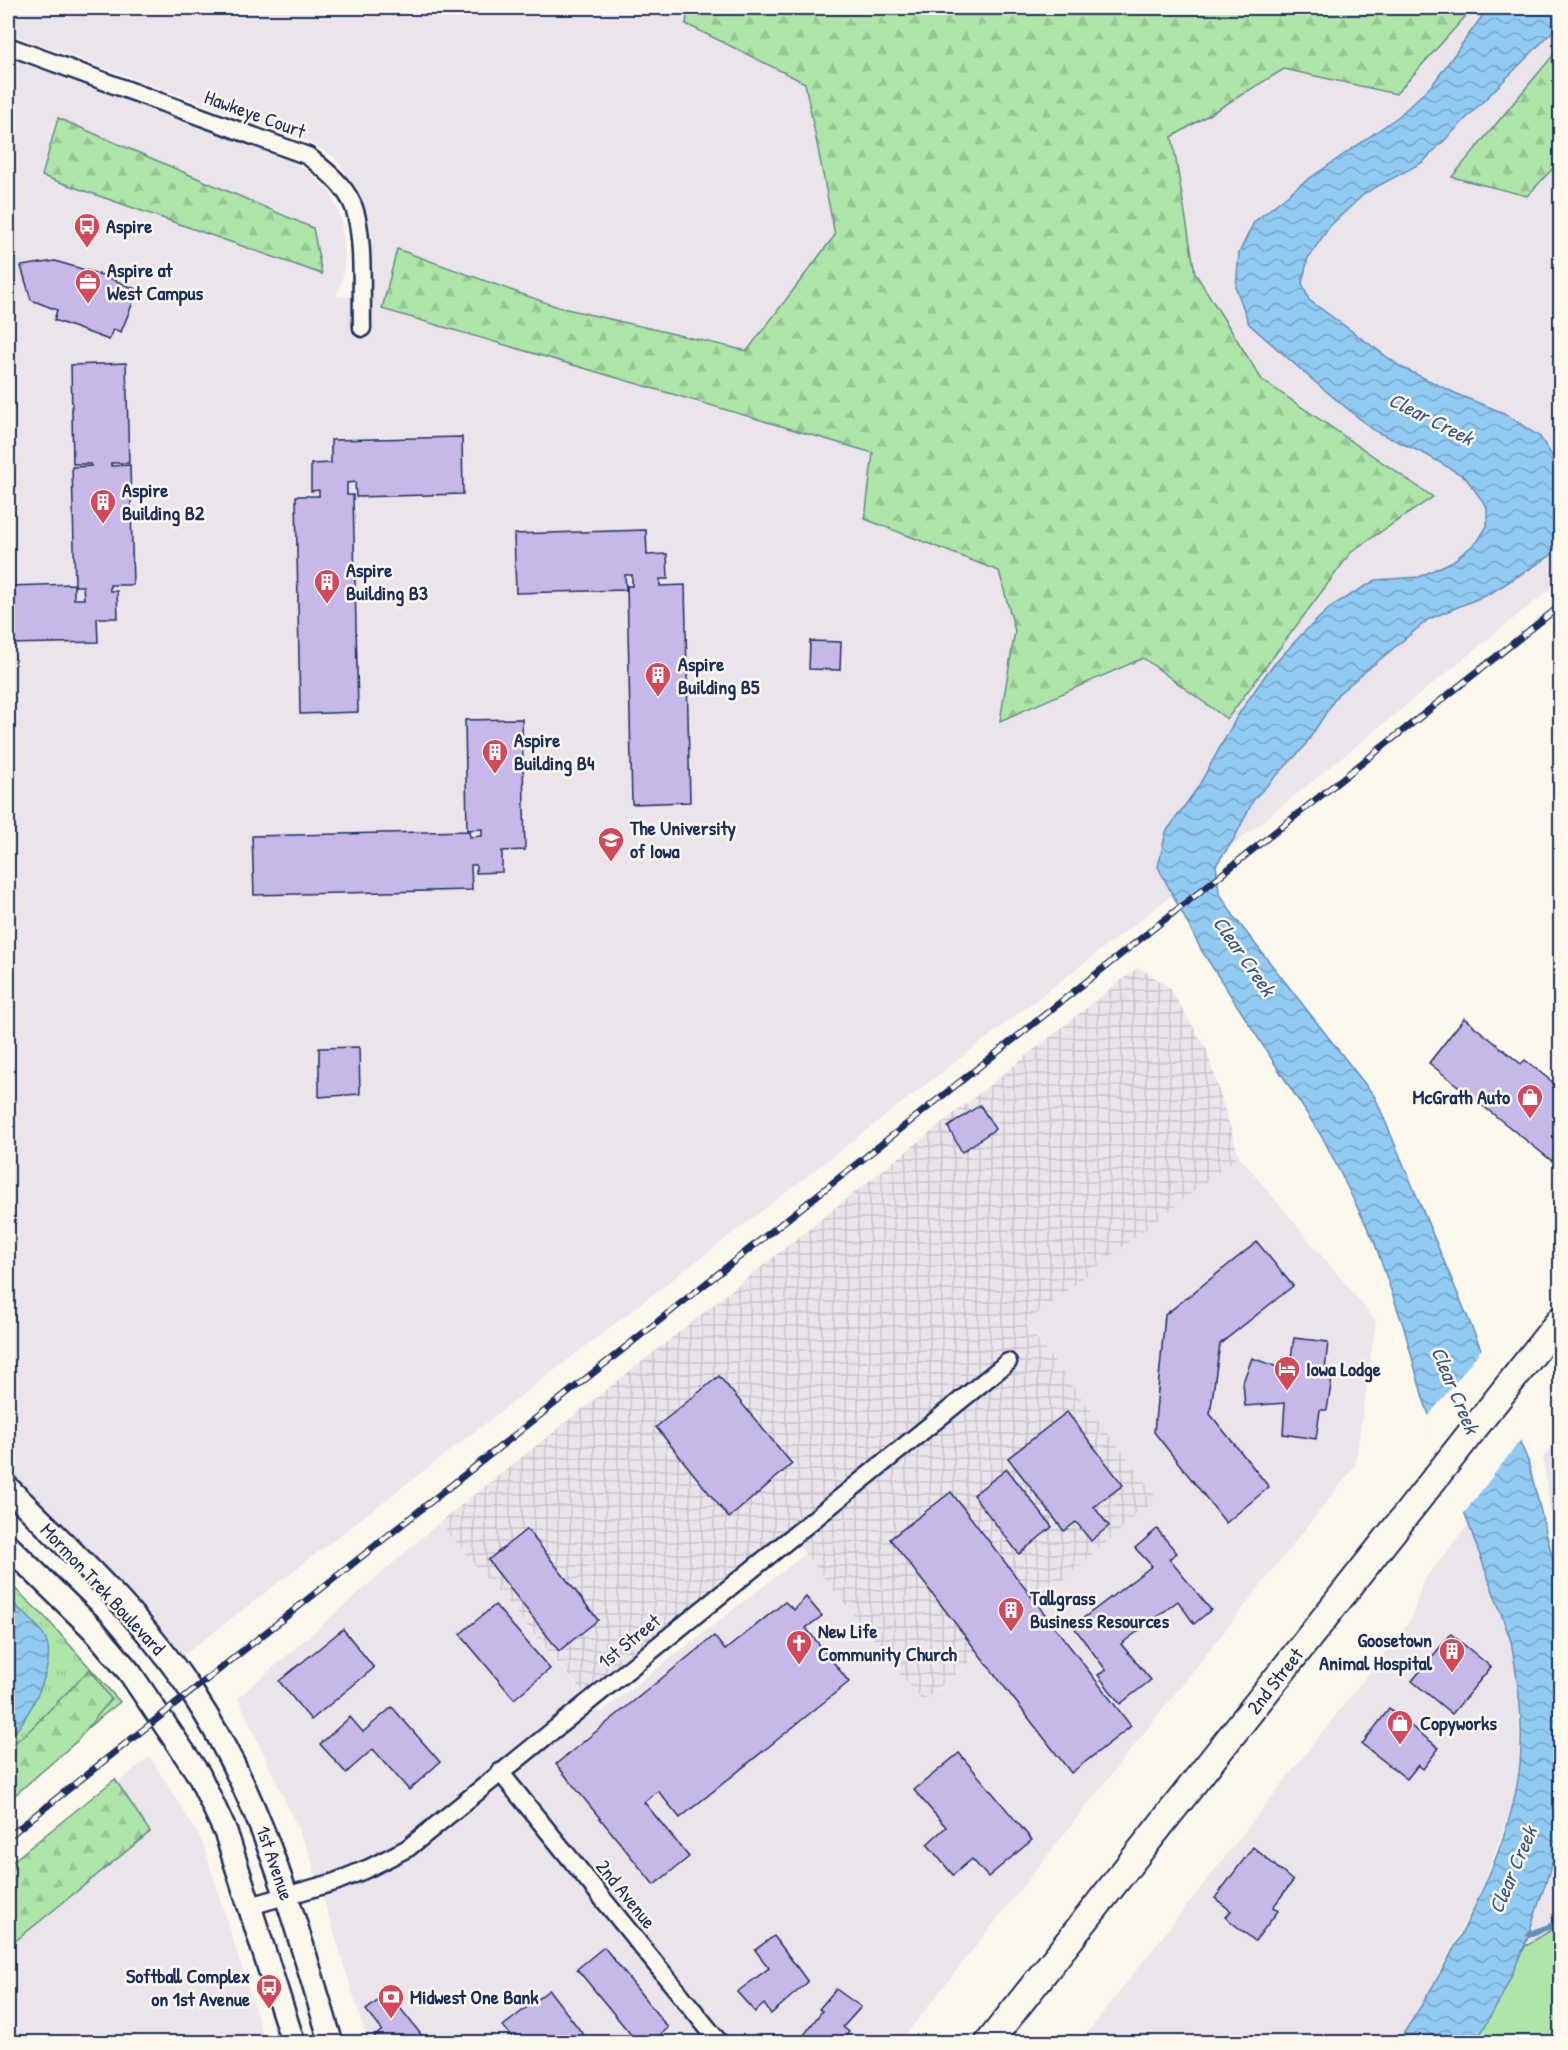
<svg xmlns="http://www.w3.org/2000/svg" width="1568" height="2050" viewBox="0 0 1568 2050" font-family="'Patrick Hand',sans-serif">
  <defs>
    <pattern id="industrial-grid" width="8" height="8" patternUnits="userSpaceOnUse" patternTransform="scale(1.5)"><rect width="8" height="8" fill="#ebe4eb"/><path d="M0 4h8M4 0v8" fill="none" stroke="#c9c4cc"/></pattern>
    <pattern id="grass-tufts" width="24" height="20" patternUnits="userSpaceOnUse" patternTransform="scale(1.5)"><rect width="24" height="20" fill="#aee6a9"/><path d="M3 7l-1-3M5 7V3M7 7l1-3M15 17l-1-3M17 17v-4M19 17l1-3" fill="none" stroke="#95c694"/></pattern>
    <pattern id="forest-firs" width="22" height="20" patternUnits="userSpaceOnUse" patternTransform="scale(1.5)"><rect width="22" height="20" fill="#aee6a9"/><path d="M5 1l3.5 6h-7zM16 11l3.5 6h-7z" fill="#95c694"/></pattern>
    <pattern id="water-waves" width="16" height="10" patternUnits="userSpaceOnUse" patternTransform="scale(1.5)"><rect width="16" height="10" fill="#92cbf2"/><path d="M0 5q4-4 8 0t8 0" fill="none" stroke="#76a5c7"/></pattern>
  </defs>
  <rect width="100%" height="100%" fill="#fbf7ec"/>
  <filter id="ink" filterUnits="userSpaceOnUse"><feTurbulence type="fractalNoise" baseFrequency=".0167" numOctaves="2"/><feDisplacementMap in="SourceGraphic" scale="12" xChannelSelector="R" yChannelSelector="G"/><feConvolveMatrix kernelMatrix="1 2 1 2 8 2 1 2 1" color-interpolation-filters="sRGB"/></filter>
  <g filter="url(#ink)">
    <g fill="#ebe4eb">
      <polygon points="8,8 1560,8 1560,581 1157,907 180,1658 123,1587 8,1474 8,58 292,161 310,173 330,192 341,219 345,260 342,281 336,296 370,298 370,231 361,195 335,158 309,142 8,33"/>
      <polygon points="1239,1156 1376,1321 1355,1466 900,2042 368,2042 309,1853 238,1698 439,1523 600,1713 805,1554 924,1702 1156,1498 1025,1322"/>
      <polygon points="1560,1436 1560,1581 1543,1458"/>
      <polygon points="1468,1525 1511,1641 1518,1681 1520,1763 1515,1797 1480,1893 1422,2005 1398,2042 1080,2042 1411,1619 1423,1581"/>
      <polygon points="150,1757 202,1841 265,2042 8,2042 8,1870"/>
      <polygon points="1560,1832 1560,1925 1526,1945"/>
    </g>
    <polygon fill="url(#industrial-grid)" points="1138,967 1169,987 1206,1048 1239,1156 1025,1323 1157,1498 923,1702 787,1531 583,1692 439,1523"/>
    <polygon fill="url(#grass-tufts)" stroke="#648a84" stroke-width="1.5" points="8,1582 46,1618 120,1702 8,1791"/>
    <g fill="url(#forest-firs)" stroke="#648a84" stroke-width="1.5">
      <polygon points="688,8 1473,8 1396,94 1284,69 1172,137 1195,273 1262,380 1433,497 1352,551 1227,719 1143,658 1000,721 1015,631 999,571 865,519 873,453 382,309 397,249 558,307 747,351 835,235 805,83 686,24"/>
      <polygon points="1560,47 1560,161 1527,196 1452,177"/>
      <polygon points="58,118 313,228 322,274 42,176"/>
      <polygon points="90,1669 111,1699 77,1741 8,1801 8,1748 28,1732"/>
      <polygon points="115,1779 150,1832 8,1947 8,1865"/>
    </g>
    <polygon fill="#aee6a9" stroke="#648a84" stroke-width="1.5" points="1560,1925 1560,2042 1467,2042 1526,1945"/>
    <g fill="url(#water-waves)" stroke="#628db7" stroke-width="1.5">
      <path d="M1488 8H1560V24L1423 162 1365 193 1330 226 1308 258 1302 283 1309 300 1401 367 1461 396 1504 413 1540 437 1556 462 1560 486V538L1550 556 1531 568 1489 594 1429 619 1338 694 1304 747 1254 799 1234 839 1216 865 1219 892 1235 918 1375 1097 1528 1461 1560 1587V1839L1525 1945 1502 1996 1476 2042H1398C1446 1970 1512 1851 1520 1764 1524 1722 1518 1681 1511 1641L1423 1398 1404 1328 1374 1241 1324 1140 1202 951 1158 867 1166 832 1198 787 1238 715 1269 670 1302 634 1333 605 1376 580 1419 577 1453 561 1478 541 1487 526V507L1465 477 1427 455 1375 431 1316 383 1249 324 1236 288 1239 253 1254 222 1300 185 1399 116 1433 84Z"/>
      <path d="M8 1599C21 1611 38 1623 46 1640 57 1666 27 1722 8 1740Z"/>
    </g>
    <polygon fill="#fbf7ec" points="1484,1346 1522,1438 1462,1516 1427,1418"/>
    <g fill="none" stroke-linecap="round" stroke-linejoin="round">
      <polyline stroke="#628db7" stroke-width="6" points="1529,1934 1560,1923"/>
    </g>
    <g fill="#c6b8e9" stroke="#1b2f5e" stroke-width="1.5">
      <polygon points="55,261 102,275 138,290 121,332 113,329 109,340 54,320 57,310 31,300 21,266"/>
      <polygon points="8,308 10,366 8,366"/>
      <polygon points="126,363 129,463 111,463 111,466 130,465 133,585 110,585 110,591 117,591 118,618 97,618 98,642 8,644 8,586 74,584 74,599 84,599 83,586 75,586 72,467 91,466 90,464 73,464 71,365"/>
      <polygon points="462,437 463,494 356,497 355,482 347,483 347,495 353,495 358,712 300,714 296,496 319,496 319,490 311,491 311,464 331,463 331,440"/>
      <polygon points="646,530 647,555 667,554 668,579 660,579 660,586 685,585 690,802 632,804 627,586 632,586 632,575 625,575 626,590 516,593 514,534"/>
      <polygon points="810,641 841,642 840,670 809,669"/>
      <polygon points="522,719 525,850 502,851 502,872 476,873 476,865 471,865 472,890 254,895 252,836 469,831 470,837 482,836 482,829 467,830 465,720"/>
      <polygon points="1464,1018 1521,1064 1525,1060 1560,1088 1560,1151 1552,1161 1429,1063"/>
      <polygon points="359,1047 360,1094 319,1097 319,1048"/>
      <polygon points="980,1105 995,1129 962,1152 948,1127"/>
      <polygon points="1257,1242 1293,1286 1220,1344 1210,1414 1269,1487 1226,1523 1154,1432 1165,1315"/>
      <polygon points="1294,1338 1328,1342 1325,1371 1333,1372 1327,1410 1320,1410 1316,1439 1283,1434 1285,1403 1245,1406 1243,1382 1252,1358 1289,1371"/>
      <polygon points="719,1376 792,1464 729,1518 656,1427"/>
      <polygon points="1067,1412 1123,1485 1094,1507 1109,1526 1091,1541 1076,1522 1064,1531 1008,1458"/>
      <polygon points="1007,1469 1052,1527 1019,1554 973,1495"/>
      <polygon points="951,1492 1131,1726 1071,1773 890,1539"/>
      <polygon points="527,1529 598,1620 559,1651 488,1560"/>
      <polygon points="1157,1529 1177,1553 1169,1559 1211,1610 1194,1624 1178,1601 1121,1644 1151,1680 1120,1704 1098,1675 1106,1670 1073,1626 1152,1566 1135,1548"/>
      <polygon points="806,1597 822,1616 806,1628 849,1682 680,1818 658,1791 644,1802 689,1857 654,1885 556,1764 714,1636 725,1650 785,1602 794,1610"/>
      <polygon points="495,1605 550,1669 514,1699 460,1634"/>
      <polygon points="343,1629 374,1668 311,1720 279,1681"/>
      <polygon points="1451,1634 1491,1667 1452,1714 1412,1681"/>
      <polygon points="392,1707 440,1762 409,1790 373,1749 346,1773 320,1744 350,1717 363,1732"/>
      <polygon points="1389,1709 1439,1748 1423,1769 1418,1765 1407,1779 1362,1744"/>
      <polygon points="959,1753 1032,1840 988,1877 972,1859 953,1875 927,1844 946,1827 914,1790"/>
      <polygon points="1253,1847 1293,1881 1273,1907 1278,1911 1255,1941 1225,1917 1231,1911 1215,1898"/>
      <polygon points="774,1936 808,1982 771,2014 764,2004 755,2012 737,1992 769,1968 755,1950"/>
      <polygon points="604,1947 668,2028 652,2042 637,2042 577,1969"/>
      <polygon points="836,1989 861,2007 843,2027 849,2032 843,2041 836,2036 831,2042 806,2042 801,2039 822,2011 819,2009"/>
      <polygon points="549,1990 589,2042 516,2042 503,2026"/>
      <polygon points="383,1997 390,2004 393,1999 427,2042 379,2042 374,2037 382,2030 366,2010"/>
    </g>
    <g fill="none" stroke-linecap="round" stroke-linejoin="round">
      <g stroke="#1b2f5e" stroke-width="21">
        <g id="minor">
          <path d="M8 46 308 156C325 170 343 183 352 203 365 230 361 297 362 328"/>
          <polyline points="500,1772 719,2042"/>
          <polyline points="250,1906 335,1882 369,1868 408,1848 1008,1362"/>
        </g>
      </g>
      <g stroke="#1b2f5e" stroke-width="27">
        <g id="secondary">
          <path d="M8 1488C73 1553 142 1616 193 1694 264 1802 294 1920 331 2042"/>
          <polyline points="8,1546 93,1629 130,1673 199,1775 226,1833 293,2042"/>
        </g>
      </g>
      <g stroke="#1b2f5e" stroke-width="30">
        <polyline id="primary" points="989,2042 1560,1320"/>
      </g>
      <use href="#minor" stroke="#fbf7ec" stroke-width="16"/>
      <use href="#secondary" stroke="#fbf7ec" stroke-width="22"/>
      <use href="#primary" stroke="#fbf7ec" stroke-width="26"/>
      <g stroke="#1b2f5e" stroke-width="7">
        <polyline id="rail" points="8,1837 1560,606"/>
      </g>
      <use href="#rail" stroke="#fbf7ec" stroke-width="4.5" stroke-dasharray="14" stroke-linecap="butt"/>
    </g>
  </g>
  <defs>
    <g id="bus-pin" transform="scale(1.35)"><path d="M0 17L-7.5 6A9.5 9.5 0 1 1 7.5 6Z" fill="#d1495b" stroke="#fbf7ec"/><path d="M-5-6H5V4H4V6H2V4H-2V6H-4V4H-5ZM-3.5-4V0h7V-4ZM-3.5 1.2v1.5H-2V1.2ZM2 1.2v1.5H3.5V1.2Z" fill="#fff"/></g>
    <g id="office-pin" transform="scale(1.35)"><path d="M0 17L-7.5 6A9.5 9.5 0 1 1 7.5 6Z" fill="#d1495b" stroke="#fbf7ec"/><path d="M-6-3h4V-5.5h4V-3h4V5H-6ZM-1-4.5V-3h2v-1.5ZM-6 0V1H6V0Z" fill="#fff"/></g>
    <g id="building-pin" transform="scale(1.35)"><path d="M0 17L-7.5 6A9.5 9.5 0 1 1 7.5 6Z" fill="#d1495b" stroke="#fbf7ec"/><path d="M-4-6H4V6H1V3H-1V6H-4ZM-2.5-4.3h1.7v1.8h-1.7ZM.8-4.3h1.7v1.8H.8ZM-2.5-1h1.7V.8h-1.7ZM.8-1h1.7V.8H.8Z" fill="#fff"/></g>
    <g id="university-pin" transform="scale(1.35)"><path d="M0 17L-7.5 6A9.5 9.5 0 1 1 7.5 6Z" fill="#d1495b" stroke="#fbf7ec"/><path d="M0-5L7-2L0 1L-7-2ZM-4 1L0 2.5L4 1V4Q0 6-4 4Z" fill="#fff"/></g>
    <g id="shop-pin" transform="scale(1.35)"><path d="M0 17L-7.5 6A9.5 9.5 0 1 1 7.5 6Z" fill="#d1495b" stroke="#fbf7ec"/><path d="M-5-2.5h2.3a2.7 3.5 0 0 1 5.4 0H5L5.5 6h-11ZM-1.5-2.5h3a1.5 2.3 0 0 0-3 0Z" fill="#fff"/></g>
    <g id="hotel-pin" transform="scale(1.35)"><path d="M0 17L-7.5 6A9.5 9.5 0 1 1 7.5 6Z" fill="#d1495b" stroke="#fbf7ec"/><path d="M-6-4.5h1.5V1H6V5H4.5V3h-9V5H-6ZM-4 0a1.8 1.8 0 1 1 3.6 0ZM.5 0V-2.5h3Q6-2.5 6 0Z" fill="#fff"/></g>
    <g id="church-pin" transform="scale(1.35)"><path d="M0 17L-7.5 6A9.5 9.5 0 1 1 7.5 6Z" fill="#d1495b" stroke="#fbf7ec"/><path d="M-1.2-6h2.4v3.5h3.3v2.4h-3.3V6h-2.4V-.1h-3.3v-2.4h3.3Z" fill="#fff"/></g>
    <g id="bank-pin" transform="scale(1.35)"><path d="M0 17L-7.5 6A9.5 9.5 0 1 1 7.5 6Z" fill="#d1495b" stroke="#fbf7ec"/><path d="M-6-4H6V4H-6ZM0-2.3a2.3 2.3 0 1 0 0 4.6a2.3 2.3 0 1 0 0-4.6Z" fill="#fff"/></g>
  </defs>
  <g fill-rule="evenodd">
    <use href="#bus-pin" x="87" y="226"/>
    <use href="#office-pin" x="88" y="282"/>
    <use href="#building-pin" x="103" y="502"/>
    <use href="#building-pin" x="327" y="582"/>
    <use href="#building-pin" x="658" y="675"/>
    <use href="#building-pin" x="495" y="752"/>
    <use href="#university-pin" x="611" y="840"/>
    <use href="#shop-pin" x="1530" y="1097"/>
    <use href="#hotel-pin" x="1287" y="1369"/>
    <use href="#building-pin" x="1011" y="1610"/>
    <use href="#church-pin" x="799" y="1643"/>
    <use href="#building-pin" x="1452" y="1651"/>
    <use href="#shop-pin" x="1400" y="1723"/>
    <use href="#bus-pin" x="269" y="1987"/>
    <use href="#bank-pin" x="391" y="1997"/>
  </g>
  <g text-anchor="middle" stroke-width="5" stroke-linejoin="round" paint-order="stroke">
    <g font-size="20" fill="#1b2f5e" stroke="#fbf7ec">
      <text transform="translate(255 114) rotate(20)" y="7">Hawkeye Court</text>
      <text transform="translate(103 1589) rotate(47)" y="7">Mormon Trek Boulevard</text>
      <text transform="translate(629 1641) rotate(-39)" y="7">1st Street</text>
      <text transform="translate(1275 1681) rotate(-52)" y="7">2nd Street</text>
      <text transform="translate(275 1863) rotate(71)" y="7">1st Avenue</text>
      <text transform="translate(626 1894) rotate(51)" y="7">2nd Avenue</text>
    </g>
    <g font-size="20" font-weight="bold" fill="#1b2f5e" stroke="#fbf7ec" text-anchor="start">
      <text x="106" y="233">Aspire</text>
      <text x="107" y="277">Aspire at<tspan x="107" dy="23">West Campus</tspan></text>
      <text x="122" y="497">Aspire<tspan x="122" dy="23">Building B2</tspan></text>
      <text x="346" y="577">Aspire<tspan x="346" dy="23">Building B3</tspan></text>
      <text x="678" y="671">Aspire<tspan x="678" dy="23">Building B5</tspan></text>
      <text x="514" y="747">Aspire<tspan x="514" dy="23">Building B4</tspan></text>
      <text x="630" y="835">The University<tspan x="630" dy="23">of Iowa</tspan></text>
      <text x="1510" y="1104" text-anchor="end">McGrath Auto</text>
      <text x="1306" y="1376">Iowa Lodge</text>
      <text x="1030" y="1605">Tallgrass<tspan x="1030" dy="23">Business Resources</tspan></text>
      <text x="818" y="1638">New Life<tspan x="818" dy="23">Community Church</tspan></text>
      <text x="1432" y="1647" text-anchor="end">Goosetown<tspan x="1432" dy="23">Animal Hospital</tspan></text>
      <text x="1420" y="1730">Copyworks</text>
      <text x="250" y="1983" text-anchor="end">Softball Complex<tspan x="250" dy="23">on 1st Avenue</tspan></text>
      <text x="410" y="2004">Midwest One Bank</text>
    </g>
    <g font-size="21" font-style="italic" fill="#395683" stroke="#fbf7ec">
      <text transform="translate(1431 419) rotate(27)" y="7">Clear Creek</text>
      <text transform="translate(1244 956) rotate(55)" y="7">Clear Creek</text>
      <text transform="translate(1455 1390) rotate(67)" y="7">Clear Creek</text>
      <text transform="translate(1513 1870) rotate(-67)" y="7">Clear Creek</text>
    </g>
  </g>
  <rect width="1568" height="2050" fill="none" stroke="#fbf7ec" stroke-width="30"/>
  <rect x="15" y="15" width="1538" height="2020" fill="none" stroke="#1b2f5e" stroke-width="2" filter="url(#ink)"/>
</svg>
